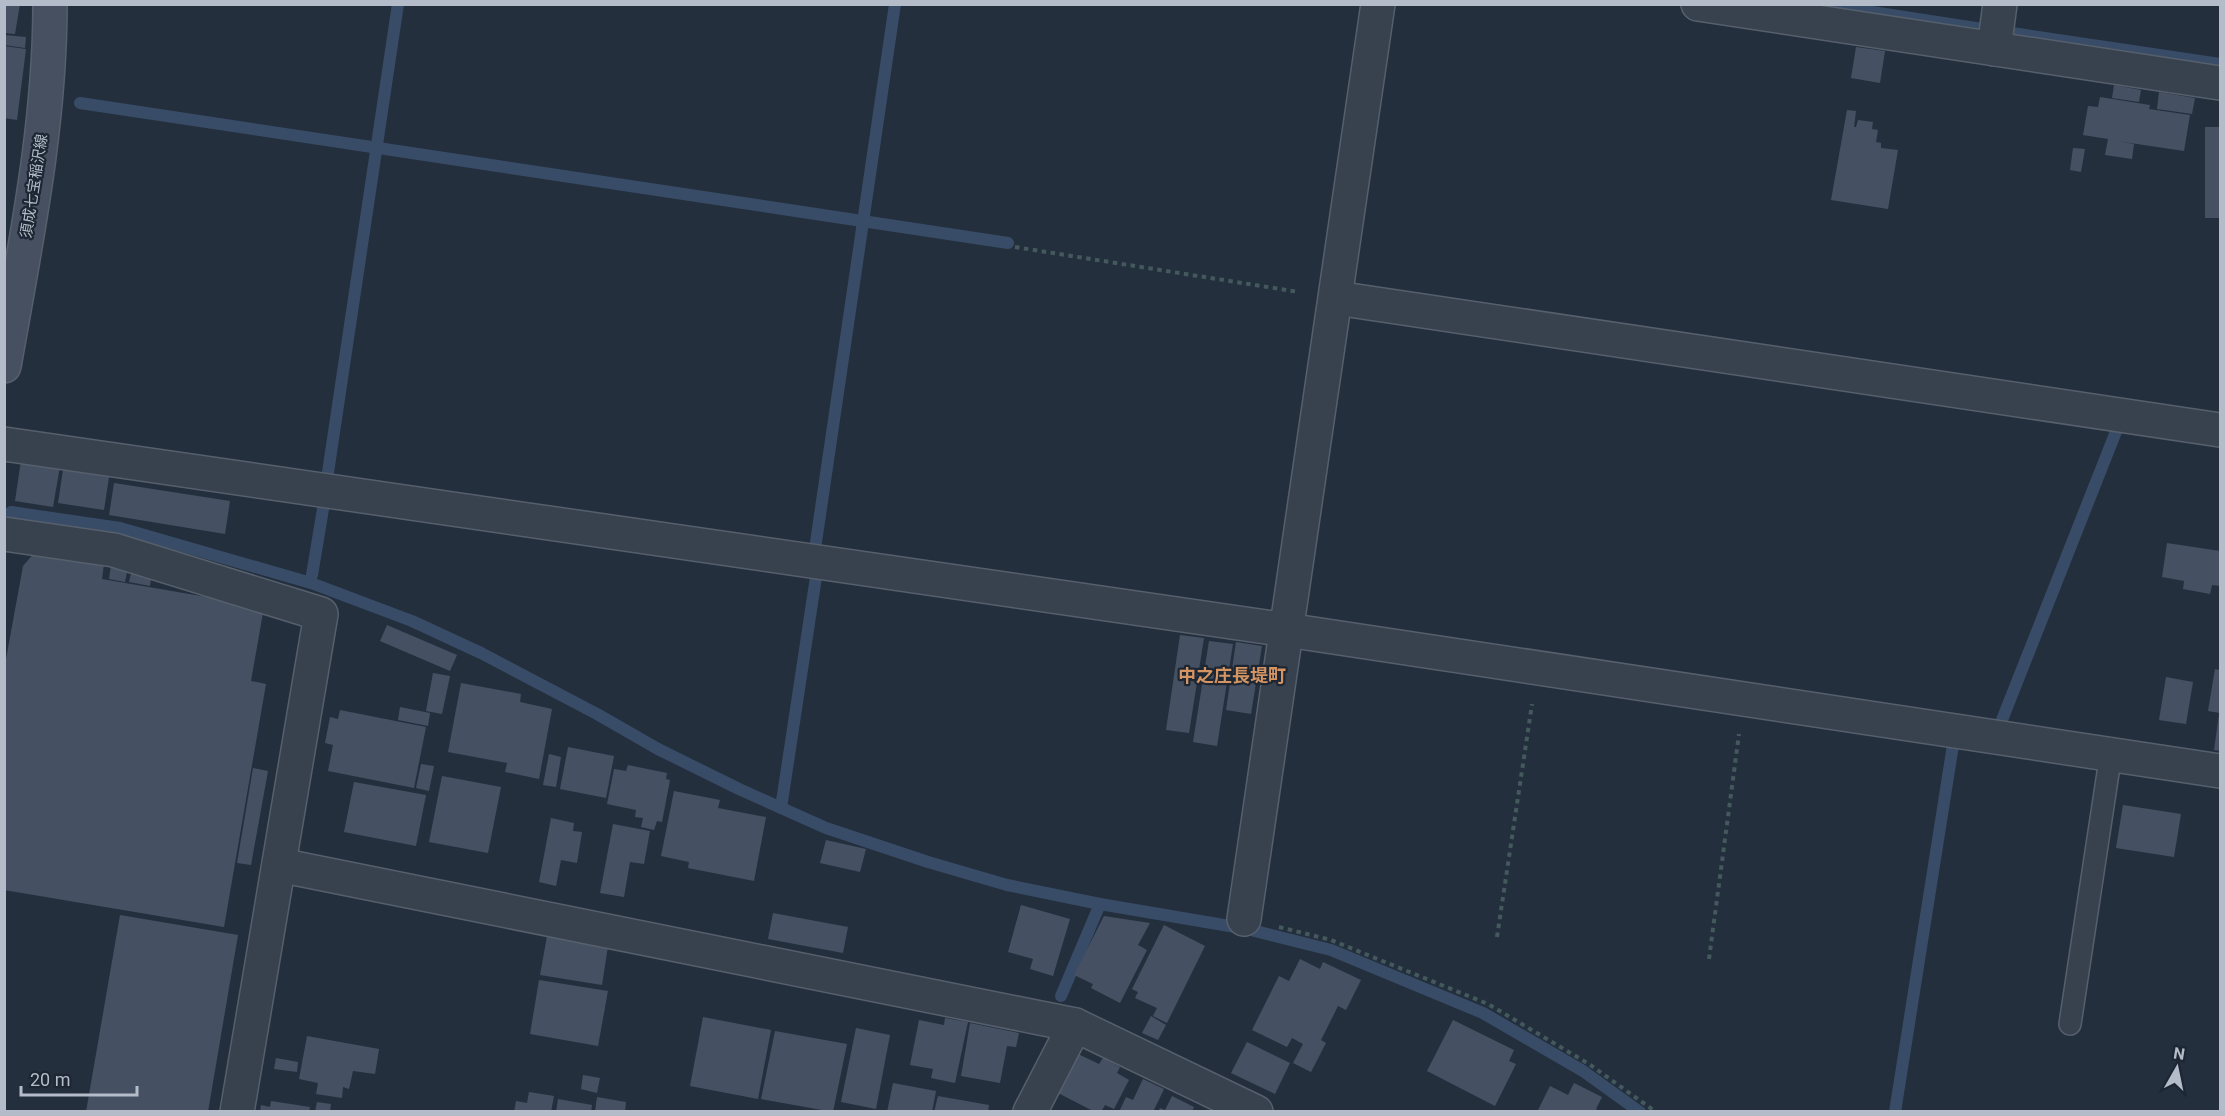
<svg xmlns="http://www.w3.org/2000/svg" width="2225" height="1116" viewBox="0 0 2225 1116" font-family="Roboto,'Noto Sans JP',sans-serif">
  <rect width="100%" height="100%" fill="#242f3e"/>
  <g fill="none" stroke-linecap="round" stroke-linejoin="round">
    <g stroke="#394c67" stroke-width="12">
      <polyline points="1821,4 1982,29"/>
      <polyline points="2012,33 2220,64"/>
      <polyline points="80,103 1008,243"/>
      <polyline points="327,479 398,4"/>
      <polyline points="11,512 120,528 311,583 412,621 481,653 597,714 658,749 739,789 826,828 928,862 1007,885 1100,904 1247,929 1331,950 1483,1013 1583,1071 1640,1112"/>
      <polyline points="815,549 895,4"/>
      <polyline points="312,575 324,503"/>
      <polyline points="2000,725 2119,424"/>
      <polyline points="781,808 816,577"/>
      <polyline points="1061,996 1100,904"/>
      <polyline points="1895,1112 1953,745"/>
    </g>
  </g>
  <g fill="#455162">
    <polygon points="4,4 20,4 15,34 4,33"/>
    <polygon points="5,35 26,37 25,48 4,45"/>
    <polygon points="4,46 26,49 17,120 4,118"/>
    <polygon points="1856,47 1885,51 1880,83 1851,78"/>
    <polygon points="2114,85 2141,90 2139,102 2112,98"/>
    <polygon points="2159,92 2195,98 2192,114 2157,109"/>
    <polygon points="2100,97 2150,105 2149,109 2190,115 2184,151 2117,141 2134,144 2132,159 2105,155 2108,139 2083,135 2088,106 2098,107"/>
    <polygon points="1847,110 1856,111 1854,127 1856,127 1858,120 1873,122 1872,129 1878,130 1876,142 1881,143 1881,148 1898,150 1888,209 1831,200"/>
    <rect x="2205" y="127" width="15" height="91"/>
    <polygon points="2073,148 2085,149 2081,172 2070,170"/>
    <polygon points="21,460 60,466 53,507 15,501"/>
    <polygon points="63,470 109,477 104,510 58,503"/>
    <polygon points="114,483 230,501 225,534 109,515"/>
    <polygon points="2167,543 2220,551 2220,586 2212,585 2210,594 2183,589 2184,581 2162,577"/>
    <polygon points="35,552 104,564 102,579 264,607 251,681 266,684 224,927 4,890 4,670 23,566"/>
    <polygon points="111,565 128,567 125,582 109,579"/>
    <polygon points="132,569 152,572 150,586 129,582"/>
    <polygon points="387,625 457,655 450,671 380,641"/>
    <polygon points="1180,635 1204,638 1189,733 1166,730"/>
    <polygon points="1209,641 1233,644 1217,746 1193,742"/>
    <polygon points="1236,642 1262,646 1251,714 1226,710"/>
    <polygon points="2215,669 2220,670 2220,713 2208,711"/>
    <polygon points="433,673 450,676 442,714 426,711"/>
    <polygon points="2166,677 2193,682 2186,724 2159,720"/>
    <polygon points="461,683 521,694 520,702 552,709 539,779 505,772 507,763 448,752"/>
    <polygon points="400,707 430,713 428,726 398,720"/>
    <polygon points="340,710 426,727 414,788 328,771 333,745 325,743 330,717 338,719"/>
    <polygon points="2219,714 2220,714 2220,751 2214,750"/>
    <polygon points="568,747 614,756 606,798 560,789"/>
    <polygon points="549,754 561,757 556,787 543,785"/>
    <polygon points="421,764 434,766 429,791 416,788"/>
    <polygon points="628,765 667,773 666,779 670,780 662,822 657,821 654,830 641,827 643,818 635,817 636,810 607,804 614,769 626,771"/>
    <polygon points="253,768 268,771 251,865 237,863"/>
    <polygon points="442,776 501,787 488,853 429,842"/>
    <polygon points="354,782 426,795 416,846 344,832"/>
    <polygon points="674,791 720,800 718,808 766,817 754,881 688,868 689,862 661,856"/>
    <polygon points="2123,805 2181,814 2174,857 2116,848"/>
    <polygon points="551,818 574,823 573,831 582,832 577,863 561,860 556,886 539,882"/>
    <polygon points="613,824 650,831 644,864 630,862 624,897 600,893"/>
    <polygon points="826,840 866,849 860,872 820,863"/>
    <polygon points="1021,905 1070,919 1053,976 1030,969 1033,959 1008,952"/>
    <polygon points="773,913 848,927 843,953 768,939"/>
    <polygon points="120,915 238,935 208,1112 86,1112"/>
    <polygon points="1104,916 1150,923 1138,945 1147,950 1120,1003 1091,988 1093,984 1074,975"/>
    <polygon points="1164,925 1205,946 1167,1023 1153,1016 1157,1008 1135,998 1138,992 1132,989"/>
    <polygon points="547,936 608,946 602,985 540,975"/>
    <polygon points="1300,959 1320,969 1323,962 1361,980 1346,1010 1338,1006 1321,1040 1326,1043 1311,1072 1293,1063 1303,1044 1292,1038 1287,1047 1252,1030 1279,976 1289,981"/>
    <polygon points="539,980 608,991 598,1046 530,1034"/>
    <polygon points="1151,1016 1166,1025 1158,1040 1142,1033"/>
    <polygon points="703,1017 771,1030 758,1099 690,1086"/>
    <polygon points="945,1018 968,1022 955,1083 931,1078 933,1069 910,1065 919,1020 944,1025"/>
    <polygon points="1453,1020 1514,1050 1509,1061 1516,1064 1495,1106 1427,1071"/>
    <polygon points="970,1023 1019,1033 1016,1047 1007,1046 1000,1083 961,1076"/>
    <polygon points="856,1028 890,1035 876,1109 841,1102"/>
    <polygon points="775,1031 847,1044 833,1112 761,1099"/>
    <polygon points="307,1036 379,1049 375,1074 353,1071 349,1089 343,1087 342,1098 316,1094 318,1083 299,1079"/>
    <polygon points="1247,1042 1290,1063 1275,1094 1231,1073"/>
    <polygon points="1078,1054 1099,1064 1103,1058 1120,1067 1117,1073 1129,1080 1114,1109 1105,1105 1101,1112 1095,1112 1058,1093"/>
    <polygon points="276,1058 298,1062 297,1072 274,1069"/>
    <polygon points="583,1075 600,1078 597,1093 581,1089"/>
    <polygon points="1143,1079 1164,1089 1153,1112 1119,1112 1126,1097 1133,1100"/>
    <polygon points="893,1083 936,1091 932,1112 887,1112"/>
    <polygon points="1574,1083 1602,1097 1596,1109 1601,1112 1537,1112 1550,1086 1568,1095"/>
    <polygon points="529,1092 554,1096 551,1112 514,1112 516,1101 527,1103"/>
    <polygon points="938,1096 989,1105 988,1112 934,1112"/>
    <polygon points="1172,1096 1194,1107 1192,1112 1158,1112 1160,1108 1165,1110"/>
    <polygon points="597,1097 626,1102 625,1112 595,1112"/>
    <polygon points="558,1099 592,1105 591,1112 556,1112"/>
    <polygon points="271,1101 310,1107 309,1112 260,1112 261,1105 270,1107"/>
    <polygon points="317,1102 331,1104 330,1112 315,1112"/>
  </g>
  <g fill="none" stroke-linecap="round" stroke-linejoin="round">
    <g stroke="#565f6c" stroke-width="24">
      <polyline id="lane" points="2070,1024 2111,753"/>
    </g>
    <g stroke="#565f6c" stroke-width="36">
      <g id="street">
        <polyline points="1698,4 2220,83"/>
        <polyline points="1994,49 2000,4"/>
        <polyline points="1336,298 2220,430"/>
        <polyline points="4,444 1287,630 2220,771"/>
        <polyline points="4,534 114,550 321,614 237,1112"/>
        <polyline points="279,865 1075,1025 1256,1112"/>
        <polyline points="1244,919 1378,4"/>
        <polyline points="1030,1112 1075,1025"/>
      </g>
    </g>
    <g stroke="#565f6c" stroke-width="36">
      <path id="secondary" d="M4 366C25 246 50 127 50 4"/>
    </g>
    <g stroke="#44595c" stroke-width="4" stroke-dasharray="4.5 4.5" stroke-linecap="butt">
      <polyline points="1015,247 1299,292"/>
      <polyline points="1279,927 1331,940 1488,1004 1589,1064 1656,1112"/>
      <polyline points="1497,937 1532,704"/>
      <polyline points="1709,959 1739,734"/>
    </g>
    <use href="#lane" stroke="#38414e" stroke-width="21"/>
    <use href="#street" stroke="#38414e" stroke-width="33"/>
    <use href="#secondary" stroke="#465061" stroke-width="33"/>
  </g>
  <g text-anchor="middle" stroke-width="4.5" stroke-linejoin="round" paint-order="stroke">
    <g font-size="15" fill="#b4bcc9" stroke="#1d2633">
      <text transform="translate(34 186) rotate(-81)" y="5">須成七宝稲沢線</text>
    </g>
    <g font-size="18" font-weight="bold" fill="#d59563" stroke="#1d2633">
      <text x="1232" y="682">中之庄長堤町</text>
    </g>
  </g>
  <rect width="2225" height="1116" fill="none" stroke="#b4bcc9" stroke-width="12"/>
  <g transform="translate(2177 1068) rotate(9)" stroke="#1d2633" stroke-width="4.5" paint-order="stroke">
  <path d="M0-4.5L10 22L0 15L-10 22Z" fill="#b4bcc9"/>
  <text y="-9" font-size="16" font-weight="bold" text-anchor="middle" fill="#b4bcc9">N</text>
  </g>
  <path d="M21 1086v9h116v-9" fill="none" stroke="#b4bcc9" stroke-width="3"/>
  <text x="30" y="1086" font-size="18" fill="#b4bcc9" stroke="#1d2633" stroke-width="4.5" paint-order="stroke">20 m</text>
</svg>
